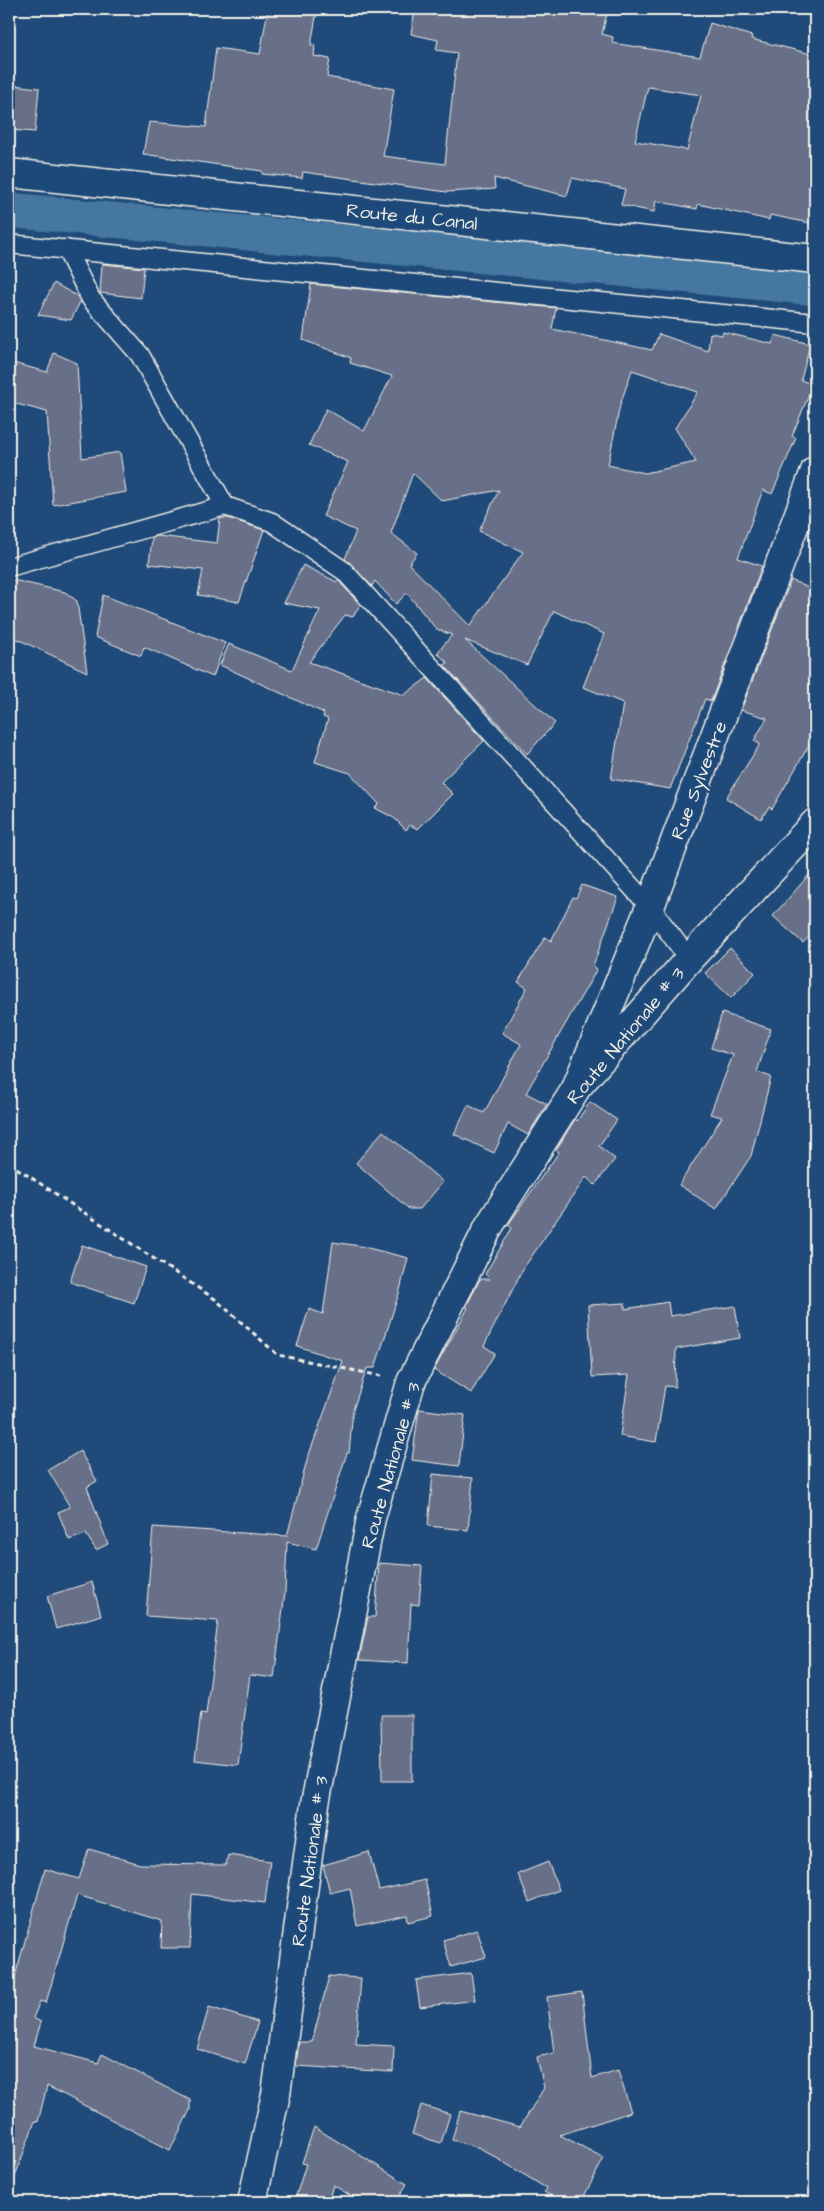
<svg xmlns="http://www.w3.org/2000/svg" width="824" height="2211" viewBox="0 0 824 2211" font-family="'Architects Daughter',sans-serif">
  <rect width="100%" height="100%" fill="#1f4a7a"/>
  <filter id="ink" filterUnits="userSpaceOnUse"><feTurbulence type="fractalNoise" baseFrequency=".02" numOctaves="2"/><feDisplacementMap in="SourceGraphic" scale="10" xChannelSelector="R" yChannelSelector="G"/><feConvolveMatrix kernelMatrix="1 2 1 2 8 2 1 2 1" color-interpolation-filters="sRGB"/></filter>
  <g filter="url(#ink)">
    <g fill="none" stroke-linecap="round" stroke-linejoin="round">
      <polyline stroke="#8aa8bd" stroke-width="10" points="9,199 149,218"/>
      <polyline stroke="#4477a1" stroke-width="35" points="9,210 815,288"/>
    </g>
    <g fill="#676f89" stroke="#f4f1e8" fill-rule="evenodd">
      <path d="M268 9 317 11 311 45H315L314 56 330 59 327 77 394 89 383 156 445 164 457 53 436 50 438 40 411 34 415 9H608L602 34 613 37 612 43 700 57 710 23 752 36 751 39 815 55V224L770 215 769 220 698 204 697 209 656 201 654 212 621 205 625 189 572 178 567 196 494 178 495 189 447 192 303 172 302 178 262 174V171L143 154 149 122 206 127 216 48 260 54ZM648 87 701 95 687 150 635 141Z"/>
      <polygon points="12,85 39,88 35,132 9,130"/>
      <polygon points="102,264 144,268 141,298 100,293"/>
      <polygon points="54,283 77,296 80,302 71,320 38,315"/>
      <path d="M311 284 556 308 552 329 652 350 659 334 708 351 710 333 722 335 723 332 772 344 775 335 810 344 801 380 813 385 792 436 796 438 772 494 763 490 738 558 762 566 711 701 705 699 670 789 611 779 623 703 583 687 604 634 554 611 527 665 465 640 555 723 527 754 444 665 448 663 437 653 452 635 436 629 407 593 396 604 375 581 372 586 345 559 356 531 323 516 348 462 309 445 326 409 364 431 392 376 350 363 351 358 303 340ZM632 370 698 392 675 428 696 462 645 473 608 465 620 405ZM413 473 442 501 499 490 479 531 523 552 470 626 409 564 417 553 391 533Z"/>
      <polygon points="54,353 77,363 82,458 120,452 126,492 53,505 47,412 9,402 9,362 47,372"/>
      <polygon points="220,518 228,518 264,530 239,602 198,595 203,570 149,564 152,538 158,536 217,543"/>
      <polygon points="303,565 337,582 338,580 360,605 353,617 345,615 309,662 404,695 427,678 484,741 441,782 453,794 418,829 410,825 406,830 394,818 375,808 379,804 350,773 315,762 328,719 323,717 324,713 220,665 229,644 292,670 320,610 284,603"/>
      <polygon points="9,579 65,592 77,601 87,672 9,635"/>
      <polygon points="791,580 815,591 815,735 772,809 769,807 761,819 726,798 760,744 754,741 767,718 741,710"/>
      <polygon points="103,595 225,643 213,677 144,647 141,656 95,637"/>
      <polygon points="815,868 815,930 803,943 773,916"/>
      <polygon points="582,885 618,897 593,966 597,969 526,1093 547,1104 528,1135 508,1124 494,1153 454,1134 468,1105 484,1113 521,1044 502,1033 527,988 518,982 545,937 551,941 573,897 576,898"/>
      <polygon points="730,948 755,973 731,998 705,973"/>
      <polygon points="722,1013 771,1029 757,1072 771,1077 751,1156 716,1209 679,1185 722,1117 710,1114 733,1055 711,1048"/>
      <polygon points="590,1102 617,1120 599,1146 615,1159 595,1185 586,1177 523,1269 484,1346 495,1353 471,1393 434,1370 468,1308 466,1307 480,1279 490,1279 485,1274 512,1228 508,1225 559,1152 556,1150 575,1119 577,1121"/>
      <polygon points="383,1131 443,1182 420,1209 409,1209 356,1163"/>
      <polygon points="333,1242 360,1246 408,1258 400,1290 375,1368 367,1368 353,1410 349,1453 347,1453 316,1549 287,1542 285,1592 274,1678 250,1675 238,1765 195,1760 201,1713 206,1714 218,1621 146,1616 153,1527 287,1536 307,1460 343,1361 297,1346 309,1309 323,1314"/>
      <polygon points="82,1245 146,1267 134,1303 70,1282"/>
      <polygon points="668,1302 670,1316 735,1306 740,1338 676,1349 675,1387 665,1386 656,1442 620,1436 629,1375 592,1377 588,1305 625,1303 625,1309"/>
      <polygon points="419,1409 465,1415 459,1466 412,1460"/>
      <polygon points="80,1451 97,1481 87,1487 108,1544 96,1550 86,1534 69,1540 58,1512 70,1507 48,1470"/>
      <polygon points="433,1474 473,1478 468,1530 428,1526"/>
      <polygon points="379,1563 422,1566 419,1605 411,1604 408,1663 359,1660 368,1617 375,1617"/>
      <polygon points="92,1582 101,1615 56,1629 47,1596"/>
      <polygon points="381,1715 412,1715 412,1781 382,1781"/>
      <polygon points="89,1849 140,1864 226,1865 228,1855 270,1861 265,1903 192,1894 190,1948 161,1948 162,1921 77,1895 46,2003 40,2001 33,2018 41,2022 34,2046 98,2063 102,2054 190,2100 190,2110 170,2150 47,2086 38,2122 35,2121 12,2185 9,2184 9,1998 45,1869 79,1879"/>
      <polygon points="369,1852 379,1890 425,1880 433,1916 408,1922 407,1915 357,1926 350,1888 330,1893 323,1865"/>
      <polygon points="548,1862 559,1890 529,1902 518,1874"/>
      <polygon points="477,1930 486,1957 451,1967 443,1940"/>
      <polygon points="471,1973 475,2000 420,2007 416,1980"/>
      <polygon points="329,1976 361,1978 356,2044 394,2046 393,2072 296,2066 299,2042 312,2042"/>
      <polygon points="582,1992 592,2078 618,2070 631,2112 560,2135 604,2158 581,2202 563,2202 544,2192 546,2188 480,2148 452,2140 460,2111 520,2127 544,2088 537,2057 554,2053 547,1997"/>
      <polygon points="209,2007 258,2022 245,2064 197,2049"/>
      <polygon points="421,2105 450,2114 441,2143 412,2134"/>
      <polygon points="314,2127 407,2184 396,2202 361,2202 333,2185 328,2202 294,2202 306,2164 302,2163"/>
    </g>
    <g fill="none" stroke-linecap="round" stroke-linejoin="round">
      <g stroke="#f4f1e8" stroke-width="21">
        <g id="service">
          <polyline points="9,244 815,323"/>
          <polyline points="66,249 91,299 140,355 225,506 272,522 344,571 650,907 689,959"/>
          <polyline points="9,567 225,506"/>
        </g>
      </g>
      <g stroke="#f4f1e8" stroke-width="31">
        <g id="minor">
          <polyline points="9,173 815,259"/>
          <polyline points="578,1083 650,907 815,471"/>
        </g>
      </g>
      <g stroke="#f4f1e8" stroke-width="31">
        <polyline id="primary" points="252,2202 276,2094 315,1804 371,1518 411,1382 489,1226 577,1087 689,959 815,823"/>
      </g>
      <polyline stroke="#f4f1e8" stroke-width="3" stroke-dasharray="5 4" stroke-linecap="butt" points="9,1163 215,1299 278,1355 381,1376"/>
      <use href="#service" stroke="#1f4a7a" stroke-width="18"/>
      <use href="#minor" stroke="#1f4a7a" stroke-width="28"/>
      <use href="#primary" stroke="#1f4a7a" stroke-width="28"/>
    </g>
  </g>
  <g text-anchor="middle" stroke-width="5" stroke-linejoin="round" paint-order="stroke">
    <g font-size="19" fill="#f4f1e8" stroke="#1f4a7a">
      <text transform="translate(412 216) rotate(6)" y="7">Route du Canal</text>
      <text transform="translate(698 780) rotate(-69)" y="7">Rue Sylvestre</text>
      <text transform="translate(625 1035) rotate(-50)" y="7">Route Nationale # 3</text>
      <text transform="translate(390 1465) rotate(-74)" y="7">Route Nationale # 3</text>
      <text transform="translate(309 1861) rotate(-82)" y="7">Route Nationale # 3</text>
    </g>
  </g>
  <rect width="824" height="2211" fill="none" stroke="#1f4a7a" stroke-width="30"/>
  <rect x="15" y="15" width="794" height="2181" fill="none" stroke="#f4f1e8" stroke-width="2" filter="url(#ink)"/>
</svg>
